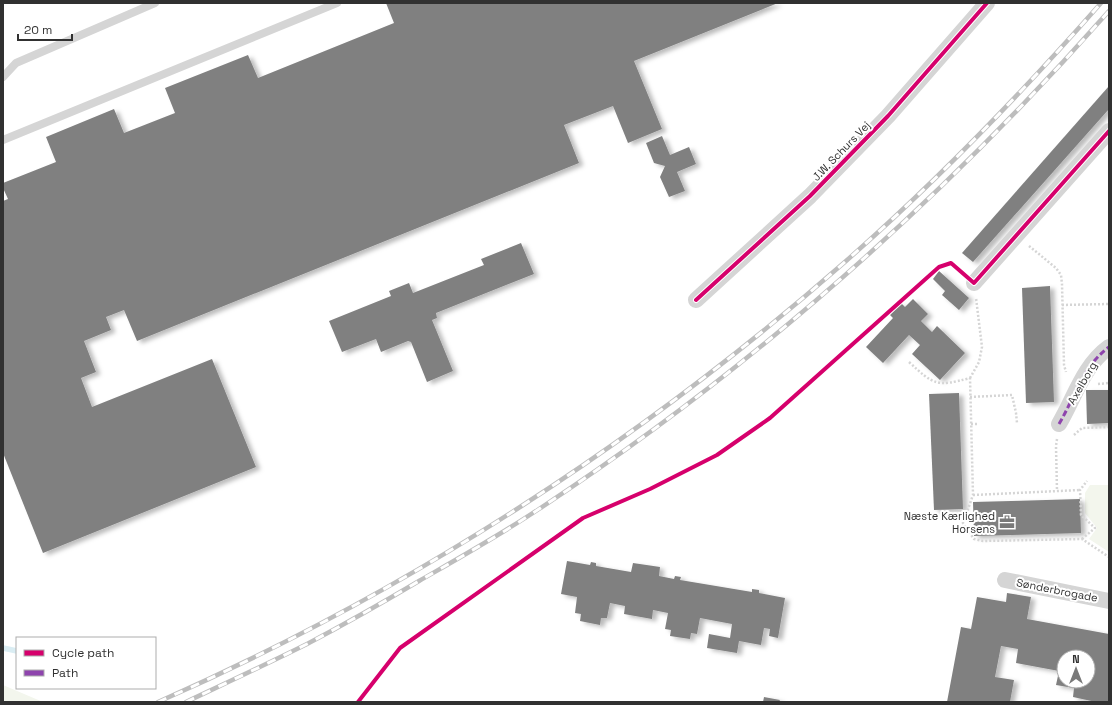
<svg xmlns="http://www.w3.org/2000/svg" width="1112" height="705" viewBox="0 0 1112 705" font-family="'Space Grotesk',sans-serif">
  <defs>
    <filter id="shadow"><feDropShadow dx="4.5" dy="2.5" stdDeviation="2" flood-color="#0004"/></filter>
  </defs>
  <rect width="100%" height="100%" fill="#fff"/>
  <g fill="#f3f6ed">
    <polygon points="1090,485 1109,485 1109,552 1089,539 1097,528 1085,513 1085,493"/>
    <polygon points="3,685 43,702 3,702"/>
  </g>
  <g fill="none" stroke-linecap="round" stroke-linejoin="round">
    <polyline stroke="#daedf3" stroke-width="5.5" points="3,648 17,651"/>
  </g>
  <g fill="#808080" fill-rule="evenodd" filter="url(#shadow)">
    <polygon points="386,3 778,3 634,61 662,129 628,143 613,106 564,125 579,163 137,341 124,310 106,317 111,330 84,341 96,372 81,378 92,407 212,359 256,467 43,553 3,453 3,201 8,199 3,188 3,183 56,162 46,137 114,109 124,133 175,113 165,88 248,55 258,78 394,23"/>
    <polygon points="1109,86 1109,109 973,262 962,253"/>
    <polygon points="662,136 670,155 689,147 696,164 677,172 685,191 669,197 660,177 665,166 654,163 646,143"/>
    <polygon points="521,243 534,274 436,313 437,318 432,320 453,371 427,382 411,342 408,341 381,352 376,339 342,352 329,321 391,296 389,291 409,283 413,293 484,265 481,259"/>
    <polygon points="939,271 969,298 959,310 942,295 945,291 933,279"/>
    <polygon points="1050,286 1054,402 1026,403 1022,288"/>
    <polygon points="913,299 928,314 921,321 932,332 937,326 965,353 940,380 912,354 920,345 909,335 883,363 866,347 893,318 890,315 901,303 905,307"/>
    <polygon points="1086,390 1109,390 1109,423 1087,424"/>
    <polygon points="959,393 963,509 934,510 929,394"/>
    <polygon points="1080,499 1081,533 974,536 973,502"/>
    <polygon points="567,561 590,565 591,562 596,563 596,566 631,572 633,563 660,567 659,576 674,579 675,576 681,577 680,580 752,592 752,589 759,590 759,593 785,598 778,638 769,636 770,629 764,628 761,645 739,641 737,653 707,648 709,634 730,638 732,624 700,618 697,634 691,633 690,639 670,636 671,630 665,629 668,613 653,610 652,619 624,614 625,606 610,603 607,618 601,618 600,625 580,621 581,614 575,613 577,597 561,594"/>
    <path d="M1007 593 1031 597 1027 619 1109 634V702H1096L1073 697 1074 688 1056 685 1059 671 1016 663 1018 649 1001 646 995 677 1014 680 1010 702H947L961 627 971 629 977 597 1006 602ZM1064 657H1088V681H1064Z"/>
    <polygon points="764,697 780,700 779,702 763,702"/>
  </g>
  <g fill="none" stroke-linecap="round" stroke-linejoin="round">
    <g stroke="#d5d5d5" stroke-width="2.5" stroke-dasharray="2 2" stroke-linecap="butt">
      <polyline points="1029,246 1056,268 1061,275 1062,284 1064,365 1066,372"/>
      <polyline points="1062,305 1109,304"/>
      <path d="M909 362C934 385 936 387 970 378L973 495 967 512 961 520 974 539 983 541 1082 539 1109 557"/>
      <polyline points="970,378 979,362 982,347 976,298"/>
      <polyline points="1098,384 1109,383"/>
      <polyline points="970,397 1012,395 1016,413 1017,423"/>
      <polyline points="971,424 977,424"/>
      <polyline points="1074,435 1082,428 1109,427"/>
      <polyline points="1057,439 1056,446 1057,491"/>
      <polyline points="973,495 1080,490"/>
      <polyline points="1082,539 1095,528 1081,515 1080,490 1087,481"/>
    </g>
    <g stroke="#d5d5d5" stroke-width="8">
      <polyline points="3,77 16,63 155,3"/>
      <polyline points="3,140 337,3"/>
    </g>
    <g stroke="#d5d5d5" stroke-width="16">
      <polyline points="974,283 1109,131"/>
      <polyline points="696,300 810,196 888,116 987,3"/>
      <path d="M1059 424C1075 397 1083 366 1109 347"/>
      <polyline points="1005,580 1109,601"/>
    </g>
    <g stroke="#bdbdbd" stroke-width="4.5">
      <g id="rail">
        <path d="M158 702C408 592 641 441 846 261 937 181 1021 94 1101 3"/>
        <path d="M186 702C226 683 267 664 307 644 345 624 382 603 419 581 459 558 500 535 539 509 751 370 941 201 1109 11"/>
      </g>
    </g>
    <use href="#rail" stroke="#fff" stroke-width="3" stroke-dasharray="9" stroke-linecap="butt"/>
    <path stroke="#8e44ad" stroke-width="3" stroke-dasharray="6 3" stroke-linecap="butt" d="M1059 424C1075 397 1083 366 1109 347"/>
    <g stroke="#fff" stroke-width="6">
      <g id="cycleway">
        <polyline points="696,300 810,196 888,116 987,3"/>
        <polyline points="358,702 400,648 583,518 650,489 717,455 770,418 939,267 951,263 974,283 1109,131"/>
      </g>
    </g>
    <use href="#cycleway" stroke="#d6006c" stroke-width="4"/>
  </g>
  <defs>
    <g id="office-bare" transform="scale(1.2)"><path d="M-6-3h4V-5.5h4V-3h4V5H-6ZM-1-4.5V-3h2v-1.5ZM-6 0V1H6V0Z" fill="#797979" stroke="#fff" stroke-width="2.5" paint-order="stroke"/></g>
  </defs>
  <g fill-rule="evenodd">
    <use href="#office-bare" x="1007" y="522"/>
  </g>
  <g text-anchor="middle" stroke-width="4" stroke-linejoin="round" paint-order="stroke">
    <g font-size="11" fill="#313131" stroke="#fff">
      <text transform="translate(841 151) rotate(-46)" y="4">J.W. Schurs Vej</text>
      <text transform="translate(1082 383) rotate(-60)" y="4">Axelborg</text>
      <text transform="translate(1057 590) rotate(11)" y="4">Sønderbrogade</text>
    </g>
    <g font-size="11" fill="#313131" stroke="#fff" text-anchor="end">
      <text x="995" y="520">Næste Kærlighed<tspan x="995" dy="13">Horsens</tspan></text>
    </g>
  </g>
  <rect width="1112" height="705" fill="none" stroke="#313131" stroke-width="8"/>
  <rect x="16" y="637" width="140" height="52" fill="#ffffff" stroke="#adadad"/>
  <rect x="24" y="650" width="20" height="6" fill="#d6006c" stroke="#adadad"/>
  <text x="52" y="657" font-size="12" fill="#313131">Cycle path</text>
  <rect x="24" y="670" width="20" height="6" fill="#8e44ad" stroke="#adadad"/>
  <text x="52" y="677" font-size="12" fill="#313131">Path</text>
  <g transform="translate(1076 669)"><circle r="19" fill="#ffffff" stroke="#adadad"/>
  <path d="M0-3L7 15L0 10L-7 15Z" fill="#797979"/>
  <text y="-6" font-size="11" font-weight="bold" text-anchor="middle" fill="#313131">N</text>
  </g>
  <path d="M18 34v6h54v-6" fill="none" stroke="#313131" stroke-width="2"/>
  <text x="24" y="34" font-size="12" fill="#313131" stroke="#ffffff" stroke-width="3" paint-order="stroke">20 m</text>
</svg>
